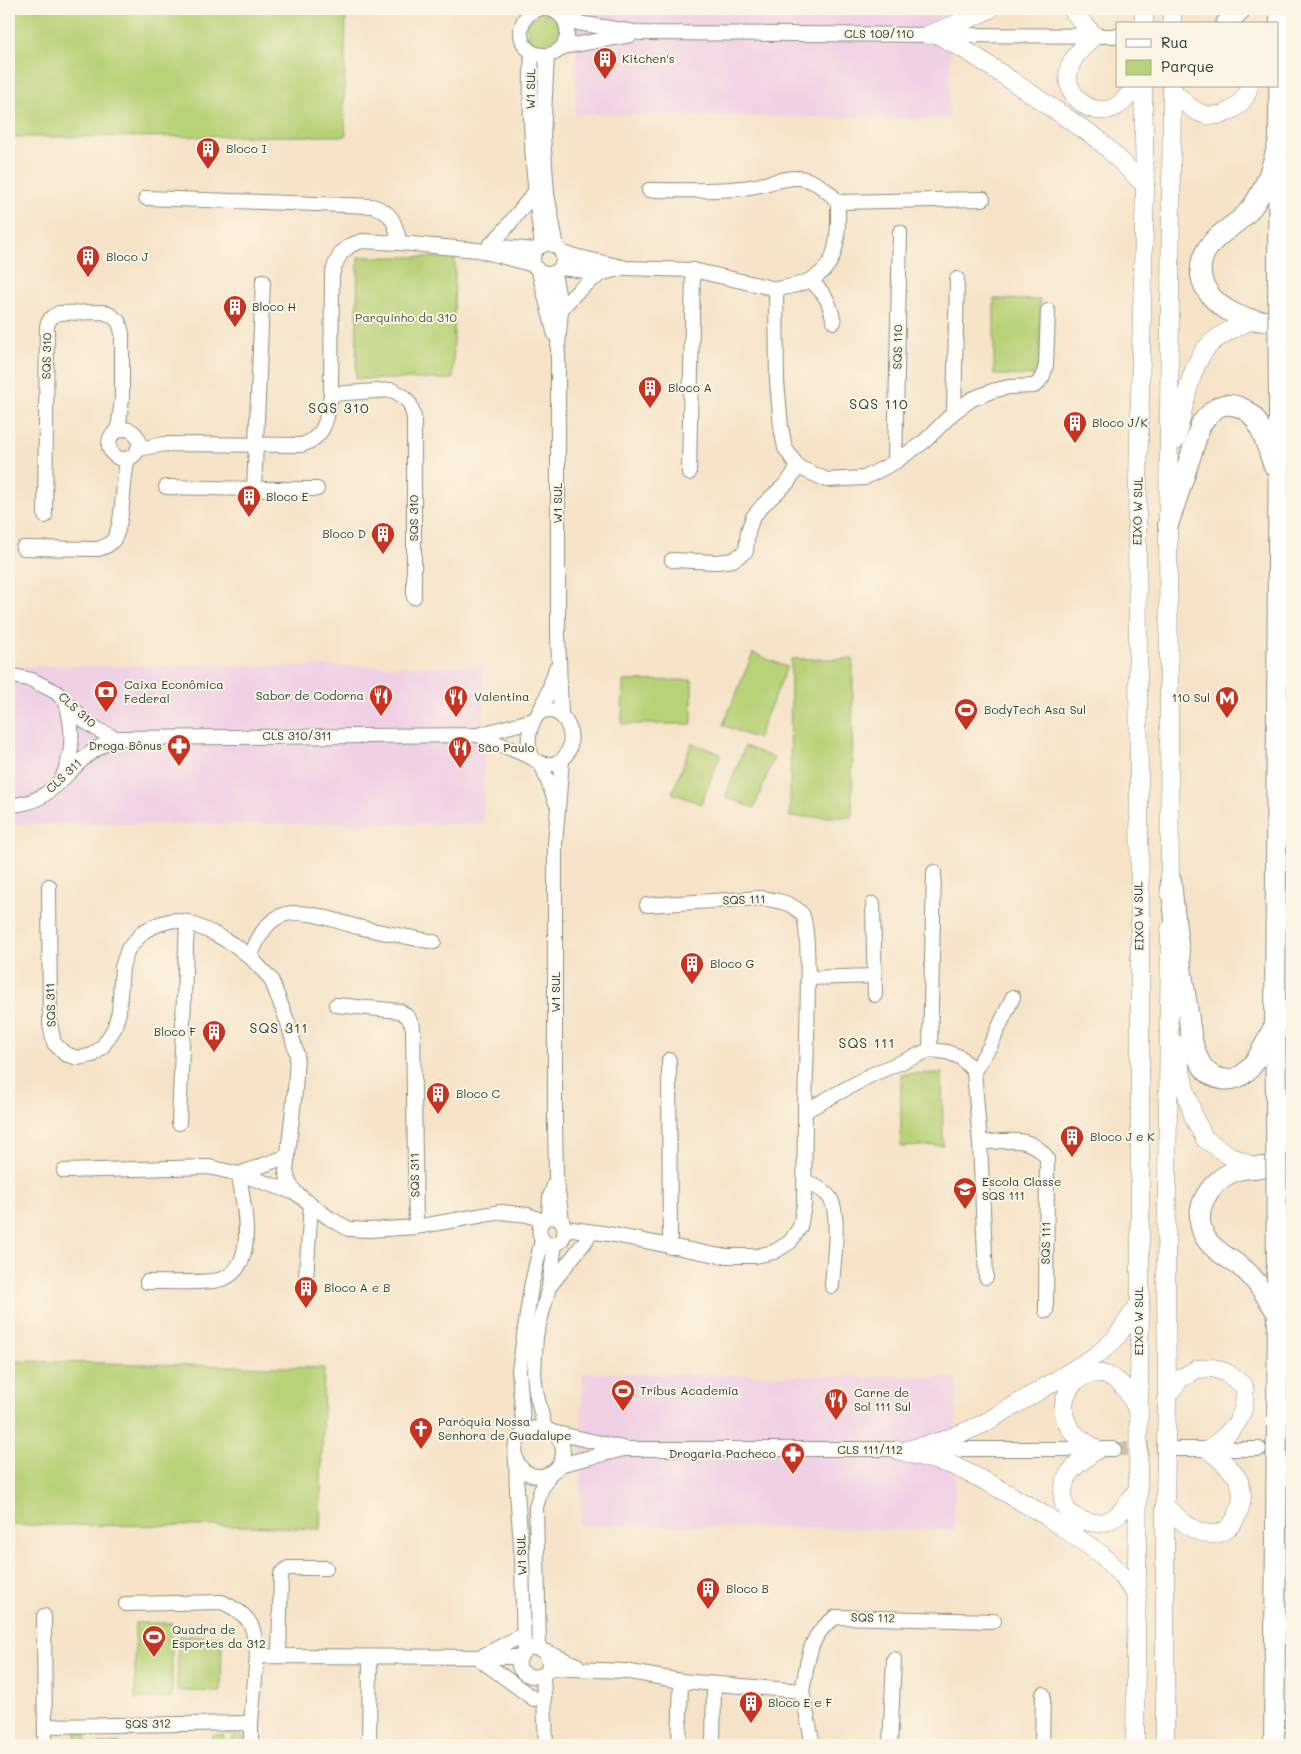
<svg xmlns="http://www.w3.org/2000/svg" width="1301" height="1754" viewBox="0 0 1301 1754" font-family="Mali,sans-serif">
  <rect width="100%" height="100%" fill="#fcf5e5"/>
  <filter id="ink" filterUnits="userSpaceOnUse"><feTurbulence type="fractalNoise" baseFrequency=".02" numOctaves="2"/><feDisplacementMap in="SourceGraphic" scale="10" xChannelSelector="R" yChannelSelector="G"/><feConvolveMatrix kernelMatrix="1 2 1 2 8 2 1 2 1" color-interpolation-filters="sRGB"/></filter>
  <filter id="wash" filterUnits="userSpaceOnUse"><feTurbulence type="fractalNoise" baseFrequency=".0096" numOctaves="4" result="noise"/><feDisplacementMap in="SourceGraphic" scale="20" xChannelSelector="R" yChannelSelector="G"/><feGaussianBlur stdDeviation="1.12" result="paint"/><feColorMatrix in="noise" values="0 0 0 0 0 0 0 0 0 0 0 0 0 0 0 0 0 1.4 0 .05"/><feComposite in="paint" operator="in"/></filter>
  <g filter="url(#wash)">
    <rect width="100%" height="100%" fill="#f6e3c8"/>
    <g fill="#f0d0e5">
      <polygon points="577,9 951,9 949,119 575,114"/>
      <polygon points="9,666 484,666 483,824 9,824"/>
      <polygon points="583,1373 957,1378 954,1530 580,1525"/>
    </g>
    <g fill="#b8d278" stroke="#6c8856">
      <polygon points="9,9 346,9 344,110 346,136 9,137"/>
      <polygon points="541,12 554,15 564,32 555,49 531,48 526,24"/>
      <polygon points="358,257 455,257 453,379 356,379"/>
      <polygon points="994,299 1040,300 1040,376 994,375"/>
      <polygon points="753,653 787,667 757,739 723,725"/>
      <polygon points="791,659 853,659 852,817 790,817"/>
      <polygon points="692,680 692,724 622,724 623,681"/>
      <polygon points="692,743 721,754 701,804 672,793"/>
      <polygon points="745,746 774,758 754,808 725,797"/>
      <polygon points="942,1073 943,1145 901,1147 901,1074"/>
      <polygon points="9,1361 324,1368 320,1529 245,1526 9,1525"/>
      <polygon points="135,1623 172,1623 172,1698 135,1699"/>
      <polygon points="178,1636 222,1636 221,1692 177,1691"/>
      <polygon points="76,1731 85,1732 88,1744 121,1743 122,1745 76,1745"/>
      <polygon points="212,1735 224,1735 223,1745 198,1745 211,1745"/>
      <polygon points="235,1735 243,1736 246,1745 232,1745 232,1738"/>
      <polygon points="175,1741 179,1745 138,1745 144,1742"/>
    </g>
  </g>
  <g filter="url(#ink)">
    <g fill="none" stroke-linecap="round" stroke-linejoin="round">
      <g stroke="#cbc2aa" stroke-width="14" stroke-dasharray="14 7" stroke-linecap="butt">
        <polyline points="1114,1449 1176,1449"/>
        <polyline points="1259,1449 1292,1449"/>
      </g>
      <g stroke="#8a907e" stroke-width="16">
        <g id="minor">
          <path d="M539 9C514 15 515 53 542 55 570 58 578 17 549 9"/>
          <polyline points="565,21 641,33 1117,36"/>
          <polyline points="562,47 631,35"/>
          <path d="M532 52C528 117 533 181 542 246"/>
          <polyline points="547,55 543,136 547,194 557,247"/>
          <path d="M649 190C682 190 717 192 750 187 766 185 783 177 799 178 815 179 828 191 838 202 839 256 835 281 776 289"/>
          <path d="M146 198 372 206C394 213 394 222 400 243"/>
          <polyline points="838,202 983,199"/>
          <circle cx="548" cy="259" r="15"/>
          <polyline points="489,246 502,233 534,193"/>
          <polyline points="491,246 536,250"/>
          <polyline points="562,253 626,268 693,270 776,289 777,381 781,427 785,448 798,467 827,480 864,478 895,462 925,441 954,412 972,399 992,391 1009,387 1034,386 1038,383 1043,376 1046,365 1048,311"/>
          <polyline points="560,268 603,273 623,268"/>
          <polyline points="539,272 555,335"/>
          <polyline points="554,273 561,310 558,346 558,635 561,714"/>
          <path d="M811 281C827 296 829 301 834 322"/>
          <path d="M561 310C574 293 585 284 603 273"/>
          <polyline points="954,412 957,279"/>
          <circle cx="124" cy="444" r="15"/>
          <path d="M138 449 165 444 302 445C327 436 327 418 331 394"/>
          <polyline points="895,462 900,232"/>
          <polyline points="689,473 693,270"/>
          <polyline points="166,487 254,489 263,281"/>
          <polyline points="254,489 317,489"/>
          <path d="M45 516 47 326C49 319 52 316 59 313L104 312 112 316 119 322 122 333V399L119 423 116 432"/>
          <path d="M23 548 98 549C105 547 110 545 114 539 124 523 122 480 128 458"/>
          <polyline points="672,560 717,562 733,560 746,551 748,531 753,517 763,505 788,482 798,467"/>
          <polyline points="414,597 414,417 410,404 403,396 392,390 331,394 332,275 335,265 341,253 351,245 362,241 400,243 478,250 534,265"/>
          <polyline points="9,675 32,680 56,692 86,722 100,731 116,738 478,735 534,720"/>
          <path d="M544 710C579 709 579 767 547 764 542 764 536 762 533 758 524 743 530 718 544 710Z"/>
          <polyline points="538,714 546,699 556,668"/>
          <polyline points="478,735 533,758"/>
          <path d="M562 760 555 844V1123L556 1177 562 1221C566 1229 566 1241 555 1244 532 1249 535 1204 562 1221"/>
          <polyline points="541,763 556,803"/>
          <path d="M63 776C74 753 73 726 66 702"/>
          <path d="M9 805C45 805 59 781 83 759 93 750 104 744 116 738"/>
          <polyline points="49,886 50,1024 54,1043 65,1054 78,1058 93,1055 103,1046 114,1029 119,1012 122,967 128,949 144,931 159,924 173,920 187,922 213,933 236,946 250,957 271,979 288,1023 297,1055 295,1091 286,1171 289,1183 296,1193 329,1218 349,1229 369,1230 416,1227 501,1212 528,1215 543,1221"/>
          <polyline points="873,904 875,995"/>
          <path d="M647 905 761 898C775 900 792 902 802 914 813 927 805 1084 805 1111"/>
          <path d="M250 957C257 940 266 919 286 914 307 909 338 922 358 927 384 933 409 937 434 942"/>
          <polyline points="808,978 874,976"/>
          <polyline points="336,1005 400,1011 408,1017 413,1027 416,1227"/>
          <polyline points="930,1050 934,872"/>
          <polyline points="669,1060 670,1247"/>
          <polyline points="179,1123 187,922"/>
          <polyline points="980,1143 974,1071 990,1046 1013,997"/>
          <polyline points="64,1171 209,1167 239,1174 296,1193"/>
          <polyline points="239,1174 288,1156"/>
          <path d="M805 1181C814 1185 824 1190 830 1198 841 1214 833 1266 832 1286"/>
          <polyline points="549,1217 550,1197 555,1182"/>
          <polyline points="565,1228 609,1234 721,1256 756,1256 774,1252 790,1242 800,1227 804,1205 805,1111 873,1074 930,1050 947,1052 960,1057 974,1071"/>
          <path d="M986 1277 980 1143C1006 1141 1030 1134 1047 1158L1046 1311"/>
          <polyline points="306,1279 311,1204"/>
          <path d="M147 1282C169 1282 192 1283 213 1281 262 1275 243 1206 239 1174"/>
          <polyline points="550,1286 587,1239"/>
          <circle cx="539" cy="1452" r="24"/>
          <polyline points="545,1429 536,1392 534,1373 536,1336 549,1287 555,1244"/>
          <polyline points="552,1432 627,1449 1114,1449"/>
          <polyline points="524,1434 519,1371 531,1287 542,1240"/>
          <polyline points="1177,1449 1259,1449"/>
          <polyline points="516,1459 517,1491 522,1560 524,1651"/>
          <polyline points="559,1465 624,1449"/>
          <path d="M126 1604 222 1602C252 1616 254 1625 257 1656"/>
          <polyline points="44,1616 45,1745"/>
          <polyline points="539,1648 536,1507 541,1490 550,1473"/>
          <path d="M546 1653C562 1688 505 1680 522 1654 525 1650 529 1647 534 1648 540 1648 569 1662 577 1665"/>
          <polyline points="279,1655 281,1574 288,1568 326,1568"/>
          <polyline points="484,1655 523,1635"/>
          <polyline points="482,1661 534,1699"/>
          <polyline points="548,1668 625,1671 681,1681 802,1691 813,1745"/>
          <polyline points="543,1674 546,1745"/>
          <path d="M802 1691C809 1659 807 1636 836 1617L994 1621"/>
          <polyline points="45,1726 251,1723"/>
          <polyline points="251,1745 251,1723 257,1656 520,1657"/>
          <polyline points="369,1745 370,1657"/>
          <polyline points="679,1745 681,1681"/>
          <polyline points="713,1745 714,1684"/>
          <polyline points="890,1745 894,1659"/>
          <polyline points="1042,1745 1043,1694"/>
        </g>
      </g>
      <g stroke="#8a907e" stroke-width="19">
        <g id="major">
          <path d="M1072 9 1081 21 1094 35C1085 46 1072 56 1069 70 1063 94 1090 118 1113 108 1123 104 1129 95 1135 86"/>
          <polyline points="1172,9 1172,24"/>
          <polyline points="1144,24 1144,9"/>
          <polyline points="928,35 964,21 990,9"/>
          <polyline points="938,35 972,54 1098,139 1145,185"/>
          <path d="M1172 91C1180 98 1190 109 1200 113 1221 121 1244 108 1249 86"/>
          <path d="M1176 440C1183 413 1188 374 1204 351 1216 335 1236 327 1253 320"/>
          <polyline points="1170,893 1168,525 1172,86"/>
          <polyline points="1175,1043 1185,1089 1194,1118 1205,1139 1230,1156 1256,1168"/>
          <path d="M1138 1411C1132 1400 1127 1387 1116 1380 1085 1359 1052 1393 1068 1425 1073 1436 1088 1443 1097 1450 1087 1457 1075 1464 1068 1475 1064 1482 1061 1496 1064 1504 1070 1521 1096 1527 1110 1520 1122 1515 1130 1499 1138 1489"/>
          <polyline points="898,1450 952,1465 991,1484 1046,1516 1101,1554 1123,1577 1137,1596"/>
          <polyline points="907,1450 945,1440 983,1424 1047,1386 1098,1354 1115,1339 1140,1303"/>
          <path d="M1165 1506C1178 1518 1192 1533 1211 1534 1235 1535 1248 1500 1239 1481 1233 1469 1219 1459 1209 1450 1232 1430 1248 1419 1244 1386L1227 1373 1213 1368 1197 1369 1180 1379 1167 1396"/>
          <polyline points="1135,1745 1140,1303 1140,922 1137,524 1145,185 1143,86"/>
          <polyline points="1165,1745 1165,1506 1167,1396 1166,1274 1170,929"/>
        </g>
      </g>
      <g stroke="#8a907e" stroke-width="22">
        <g id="highway">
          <polyline points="1226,24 1241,9"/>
          <path d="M1278 144C1272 167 1266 188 1252 207 1240 225 1217 231 1206 251 1187 285 1223 315 1254 320 1266 322 1280 321 1292 321"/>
          <polyline points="1278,264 1280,9"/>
          <path d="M1168 525 1201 424C1206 418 1211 411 1218 407 1230 401 1248 408 1255 419 1263 430 1269 453 1274 466"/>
          <path d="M1171 881C1175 922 1180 964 1187 1005 1190 1025 1191 1051 1203 1067 1213 1081 1233 1084 1246 1072 1257 1063 1267 1040 1274 1027"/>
          <polyline points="1276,1100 1275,1025 1279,411"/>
          <path d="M1278 1314C1268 1299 1259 1283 1246 1271 1234 1260 1216 1253 1207 1240 1189 1214 1208 1181 1235 1171 1252 1165 1274 1168 1292 1167"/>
          <polyline points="1274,1745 1278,1314 1277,1282"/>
        </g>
      </g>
      <use href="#minor" stroke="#fff" stroke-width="14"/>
      <use href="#major" stroke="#fff" stroke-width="18"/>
      <use href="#highway" stroke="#fff" stroke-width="20"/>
      <g stroke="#8a907e" stroke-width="22" stroke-linecap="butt">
        <g id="highway-bridge">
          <polyline points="1278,264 1279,411"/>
          <polyline points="1276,1100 1277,1282"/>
        </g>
      </g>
      <use href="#highway-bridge" stroke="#fff" stroke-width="20"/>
    </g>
  </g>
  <defs>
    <g id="building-pin" transform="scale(1.25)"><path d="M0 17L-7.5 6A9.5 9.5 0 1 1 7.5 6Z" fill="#c8321e" stroke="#fcf5e5"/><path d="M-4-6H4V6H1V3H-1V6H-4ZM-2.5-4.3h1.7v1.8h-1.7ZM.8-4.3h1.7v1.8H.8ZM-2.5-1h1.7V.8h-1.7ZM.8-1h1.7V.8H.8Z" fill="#fff"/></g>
    <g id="bank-pin" transform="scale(1.25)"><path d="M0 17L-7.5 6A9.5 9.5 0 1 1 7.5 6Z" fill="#c8321e" stroke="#fcf5e5"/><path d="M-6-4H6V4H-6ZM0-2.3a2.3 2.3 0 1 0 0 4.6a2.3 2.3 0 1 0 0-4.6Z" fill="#fff"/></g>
    <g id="restaurant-pin" transform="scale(1.25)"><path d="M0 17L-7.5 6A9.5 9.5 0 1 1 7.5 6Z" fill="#c8321e" stroke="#fcf5e5"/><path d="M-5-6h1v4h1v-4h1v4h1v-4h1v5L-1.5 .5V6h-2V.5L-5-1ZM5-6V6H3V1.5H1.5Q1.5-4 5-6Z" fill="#fff"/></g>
    <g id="metro-pin" transform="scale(1.25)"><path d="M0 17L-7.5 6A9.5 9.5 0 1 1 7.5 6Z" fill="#c8321e" stroke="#fcf5e5"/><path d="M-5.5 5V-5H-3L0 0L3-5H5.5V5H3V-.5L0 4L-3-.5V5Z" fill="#fff"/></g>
    <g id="stadium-pin" transform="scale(1.25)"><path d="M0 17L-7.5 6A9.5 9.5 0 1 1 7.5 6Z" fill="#c8321e" stroke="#fcf5e5"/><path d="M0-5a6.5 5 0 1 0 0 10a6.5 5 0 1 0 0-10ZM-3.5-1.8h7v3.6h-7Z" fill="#fff"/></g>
    <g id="pharmacy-pin" transform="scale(1.25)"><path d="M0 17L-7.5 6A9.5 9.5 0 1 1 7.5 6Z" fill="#c8321e" stroke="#fcf5e5"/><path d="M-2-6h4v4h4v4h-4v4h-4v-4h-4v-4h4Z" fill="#fff"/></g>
    <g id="school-pin" transform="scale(1.25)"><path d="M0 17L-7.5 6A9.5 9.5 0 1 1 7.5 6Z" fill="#c8321e" stroke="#fcf5e5"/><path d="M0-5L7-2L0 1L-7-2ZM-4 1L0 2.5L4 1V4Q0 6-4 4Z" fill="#fff"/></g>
    <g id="church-pin" transform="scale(1.25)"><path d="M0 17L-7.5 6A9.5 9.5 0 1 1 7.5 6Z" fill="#c8321e" stroke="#fcf5e5"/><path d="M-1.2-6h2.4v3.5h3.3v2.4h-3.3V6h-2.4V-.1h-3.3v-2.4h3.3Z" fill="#fff"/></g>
  </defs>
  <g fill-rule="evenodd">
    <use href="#building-pin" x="605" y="59"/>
    <use href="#building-pin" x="208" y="149"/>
    <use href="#building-pin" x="88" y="257"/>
    <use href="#building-pin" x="235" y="307"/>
    <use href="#building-pin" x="650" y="388"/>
    <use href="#building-pin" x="1075" y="423"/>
    <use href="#building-pin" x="249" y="497"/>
    <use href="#building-pin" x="383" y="534"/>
    <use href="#bank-pin" x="106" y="692"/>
    <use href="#restaurant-pin" x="381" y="696"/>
    <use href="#restaurant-pin" x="456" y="697"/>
    <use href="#metro-pin" x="1227" y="698"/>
    <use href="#stadium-pin" x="966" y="710"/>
    <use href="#pharmacy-pin" x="179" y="746"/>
    <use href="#restaurant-pin" x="460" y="748"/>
    <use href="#building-pin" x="692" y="964"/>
    <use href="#building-pin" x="214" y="1032"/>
    <use href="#building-pin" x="438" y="1094"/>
    <use href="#building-pin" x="1072" y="1137"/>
    <use href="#school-pin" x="965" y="1189"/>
    <use href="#building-pin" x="306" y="1288"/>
    <use href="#stadium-pin" x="623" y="1391"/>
    <use href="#restaurant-pin" x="836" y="1400"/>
    <use href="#church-pin" x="421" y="1429"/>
    <use href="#pharmacy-pin" x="793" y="1454"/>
    <use href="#building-pin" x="708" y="1589"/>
    <use href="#stadium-pin" x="154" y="1637"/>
    <use href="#building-pin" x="751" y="1703"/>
  </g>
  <g text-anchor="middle" stroke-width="4" stroke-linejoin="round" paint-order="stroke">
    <g font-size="12" fill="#1f3d34" stroke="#fcf5e5">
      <text x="879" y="38">CLS 109/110</text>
      <text transform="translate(531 89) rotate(-89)" y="4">W1 SUL</text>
      <text transform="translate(898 347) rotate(-89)" y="4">SQS 110</text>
      <text transform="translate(47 356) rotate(-89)" y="4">SQS 310</text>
      <text transform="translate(558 503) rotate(-90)" y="4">W1 SUL</text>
      <text transform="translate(1138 511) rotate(-89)" y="4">EIXO W SUL</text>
      <text transform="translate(414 518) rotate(-90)" y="4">SQS 310</text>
      <text transform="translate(77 710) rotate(42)" y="4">CLS 310</text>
      <text x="297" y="740">CLS 310/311</text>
      <text transform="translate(64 776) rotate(-43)" y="4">CLS 311</text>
      <text transform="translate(744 900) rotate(-2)" y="4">SQS 111</text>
      <text transform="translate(1139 916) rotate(-91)" y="4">EIXO W SUL</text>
      <text transform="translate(556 992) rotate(-90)" y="4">W1 SUL</text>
      <text transform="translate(51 1005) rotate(-92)" y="4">SQS 311</text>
      <text transform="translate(415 1175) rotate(-91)" y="4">SQS 311</text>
      <text transform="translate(1046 1243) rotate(-89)" y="4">SQS 111</text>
      <text transform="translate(1139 1321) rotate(-90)" y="4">EIXO W SUL</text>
      <text x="870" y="1454">CLS 111/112</text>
      <text transform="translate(522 1555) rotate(-92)" y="4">W1 SUL</text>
      <text transform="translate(873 1618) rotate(1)" y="4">SQS 112</text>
      <text transform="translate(148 1724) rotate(-1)" y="4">SQS 312</text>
    </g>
    <g font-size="12" fill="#1f3d34" stroke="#fcf5e5" text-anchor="start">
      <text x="622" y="63">Kitchen's</text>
      <text x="226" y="153">Bloco I</text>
      <text x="106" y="261">Bloco J</text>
      <text x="252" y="311">Bloco H</text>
      <text x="668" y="392">Bloco A</text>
      <text x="1092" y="427">Bloco J/K</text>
      <text x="266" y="501">Bloco E</text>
      <text x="366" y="538" text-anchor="end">Bloco D</text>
      <text x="124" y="689">Caixa Econômica<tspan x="124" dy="14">Federal</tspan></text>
      <text x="364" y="700" text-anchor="end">Sabor de Codorna</text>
      <text x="474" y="701">Valentina</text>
      <text x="1210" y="702" text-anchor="end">110 Sul</text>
      <text x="984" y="714">BodyTech Asa Sul</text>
      <text x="162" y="750" text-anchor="end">Droga Bônus</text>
      <text x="478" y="752">São Paulo</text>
      <text x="710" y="968">Bloco G</text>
      <text x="196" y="1036" text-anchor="end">Bloco F</text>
      <text x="456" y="1098">Bloco C</text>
      <text x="1090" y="1141">Bloco J e K</text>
      <text x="982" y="1186">Escola Classe<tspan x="982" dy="14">SQS 111</tspan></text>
      <text x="324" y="1292">Bloco A e B</text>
      <text x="640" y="1395">Tribus Academia</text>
      <text x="854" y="1397">Carne de<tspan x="854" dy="14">Sol 111 Sul</tspan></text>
      <text x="438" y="1426">Paróquia Nossa<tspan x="438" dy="14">Senhora de Guadalupe</tspan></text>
      <text x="776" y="1458" text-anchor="end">Drogaria Pacheco</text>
      <text x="726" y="1593">Bloco B</text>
      <text x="172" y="1634">Quadra de<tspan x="172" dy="14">Esportes da 312</tspan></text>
      <text x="768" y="1707">Bloco E e F</text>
    </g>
    <g font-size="12" fill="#3e5b42" stroke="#fcf5e5">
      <text x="406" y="322">Parquinho da 310</text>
    </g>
    <g font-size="14" letter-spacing="1" fill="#1f3d34" stroke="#fcf5e5">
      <text x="879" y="409">SQS 110</text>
      <text x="339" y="413">SQS 310</text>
      <text x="279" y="1033">SQS 311</text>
      <text x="867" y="1048">SQS 111</text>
    </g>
  </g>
  <rect width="1301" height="1754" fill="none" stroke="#fcf5e5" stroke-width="30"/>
  <rect x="1116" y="22" width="162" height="65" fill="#fcf5e5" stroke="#a4ab9e"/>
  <rect x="1126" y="39" width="25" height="8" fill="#ffffff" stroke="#a4ab9e"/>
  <text x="1161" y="48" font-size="15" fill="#1f3d34">Rua</text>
  <rect x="1126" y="60" width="25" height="15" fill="#b8d278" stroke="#a4ab9e"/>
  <text x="1161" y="72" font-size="15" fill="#1f3d34">Parque</text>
</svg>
